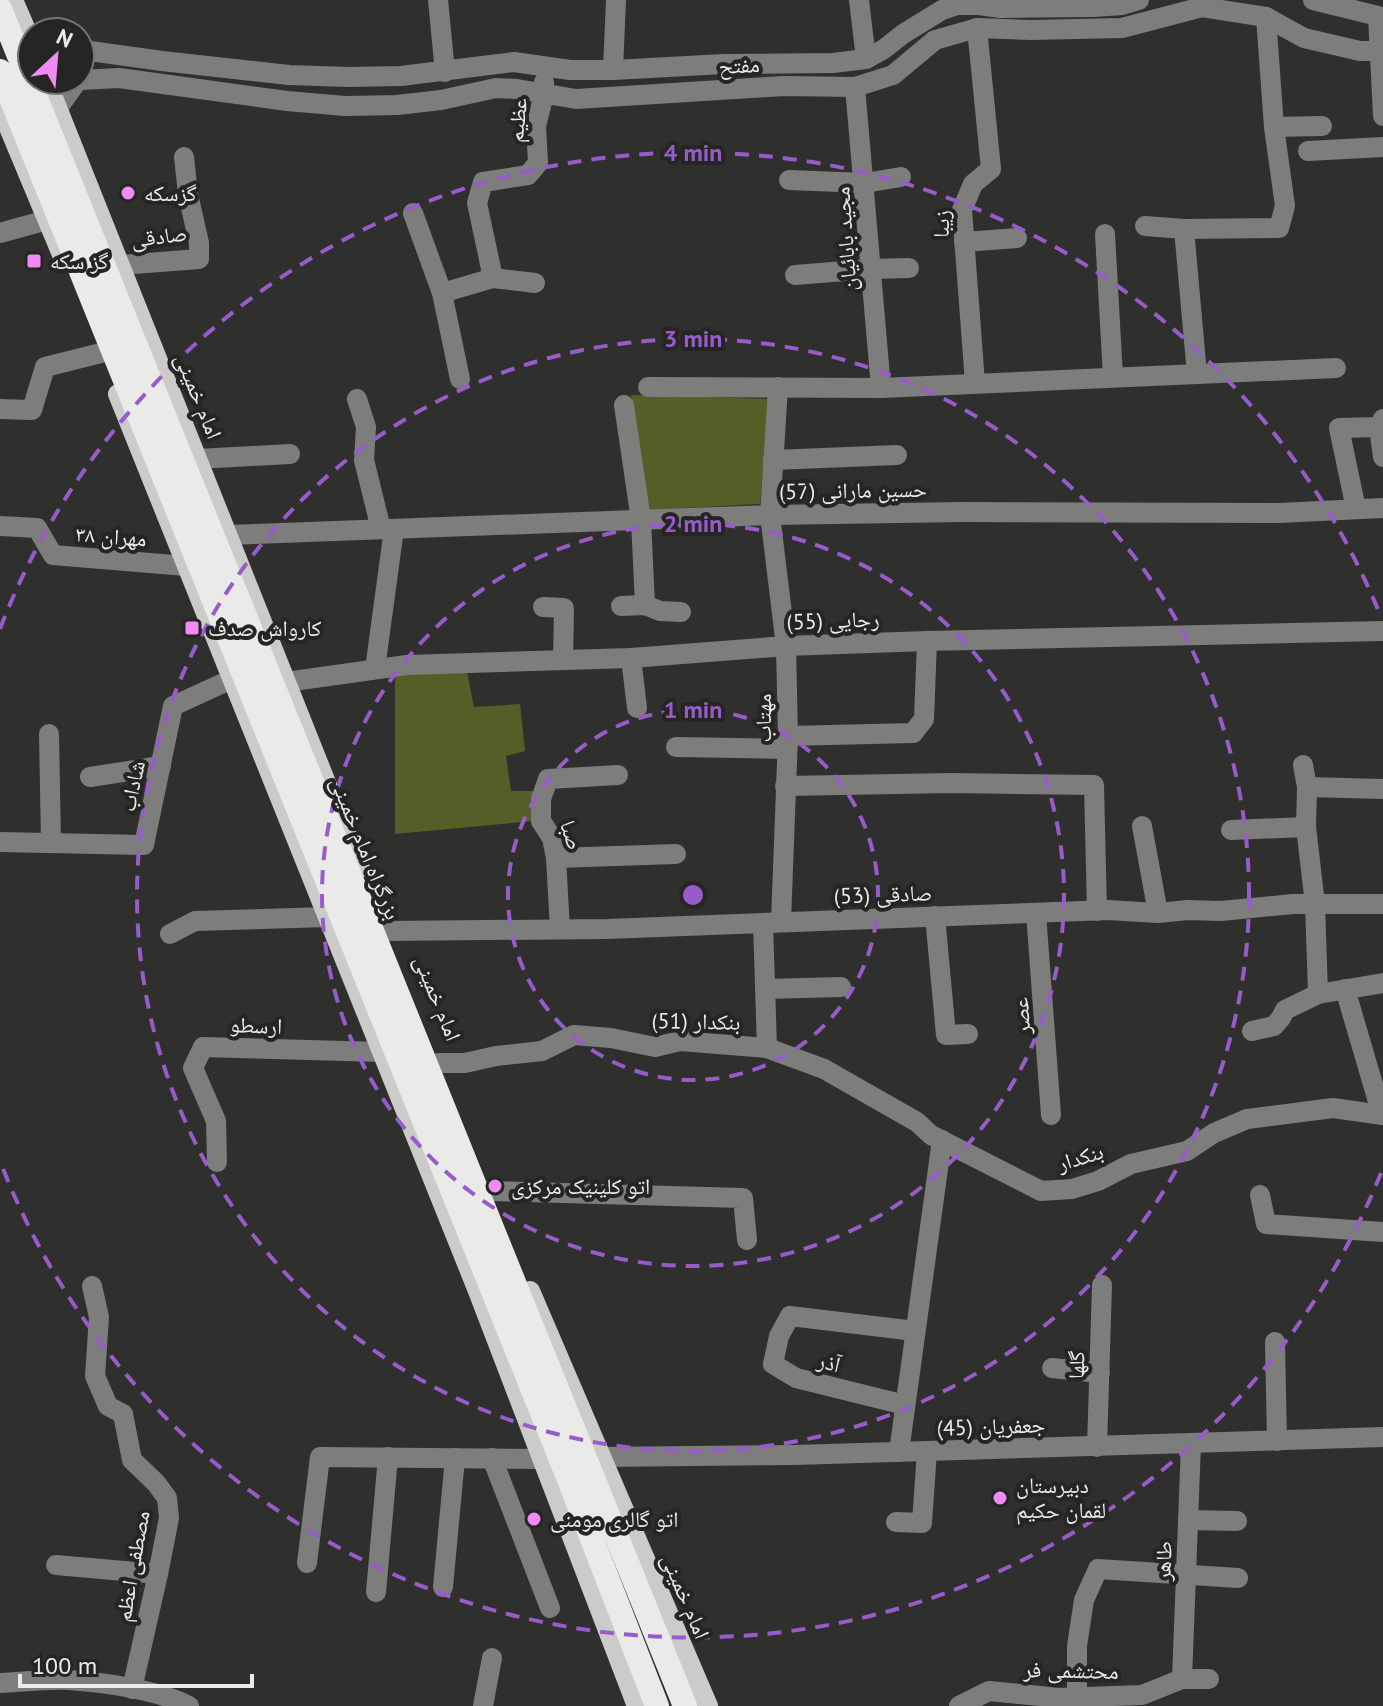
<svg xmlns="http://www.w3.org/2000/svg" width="1383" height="1706" viewBox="0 0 1383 1706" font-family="'PT Sans','Noto Naskh Arabic',sans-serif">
  <rect width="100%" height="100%" fill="#2f2f2d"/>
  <g fill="#535f27">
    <polygon points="631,395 770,399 760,504 647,510"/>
    <polygon points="467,672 474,707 520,704 525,751 506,756 511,791 533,791 533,821 395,834 395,674"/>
  </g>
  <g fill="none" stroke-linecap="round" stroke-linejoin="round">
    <g stroke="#7d7d7c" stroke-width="20">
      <polyline points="438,0 445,72"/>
      <polyline points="859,0 866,59"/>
      <polyline points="1313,0 1378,16 1383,116"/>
      <polyline points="80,47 90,51 162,61 289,75 349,77 401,76 514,62 570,70 613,70 724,64 833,63 866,59 884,49 903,34 942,10 957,5 979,5 1001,8 1093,7 1122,5 1139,0"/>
      <polyline points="613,70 616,0"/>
      <polyline points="80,80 119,78 287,101 345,106 397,105 441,100 496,88 517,89 576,99 784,86 855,87 893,75 935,40 977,28 1031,30 1122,28 1202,7 1266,17 1304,38 1360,51 1371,51 1379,47 1383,49"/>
      <polyline points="855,87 881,388"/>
      <polyline points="58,108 78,80"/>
      <polyline points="1274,127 1322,126"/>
      <polyline points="1308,151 1383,147"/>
      <polyline points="789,180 865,183 901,177"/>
      <polyline points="413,213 442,293 493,278 535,283"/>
      <polyline points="1145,226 1184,229 1279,228 1285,206 1274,127 1266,17"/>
      <polyline points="1184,229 1197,374"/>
      <polyline points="0,233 47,220"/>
      <polyline points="1105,234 1113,377"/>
      <polyline points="964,242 1017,238"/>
      <polyline points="121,265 199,259 199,243 188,194 184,157"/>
      <polyline points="795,275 870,269 909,268"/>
      <polyline points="493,278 477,203 483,182 528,175 538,163 536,126 544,94 544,82"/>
      <polyline points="442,293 460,379"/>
      <polyline points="975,383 962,210 973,184 991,169 977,28"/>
      <polyline points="648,387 881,388 1336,368"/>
      <polyline points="778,387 770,515 786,646 788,736 781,922"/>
      <polyline points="357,399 366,427 364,460 381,529"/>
      <polyline points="624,405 641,520 645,605"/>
      <polyline points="0,409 32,410 45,367 101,353"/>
      <polyline points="1379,427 1383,457"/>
      <polyline points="198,459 290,454"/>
      <polyline points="773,460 897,455"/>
      <polyline points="1356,509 1339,428 1379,427 1383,419"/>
      <polyline points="0,526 37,528 53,555 186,566"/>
      <polyline points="228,535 770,515 963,512 1279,513 1383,508"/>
      <polyline points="621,606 645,605 660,611 681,612"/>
      <polyline points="543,607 564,608 563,660"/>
      <polyline points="631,658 637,708"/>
      <polyline points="375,669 394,529"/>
      <polyline points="286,682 407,665 631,658 786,646 927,641 1383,631"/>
      <polyline points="49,734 51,843"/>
      <polyline points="788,736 913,733 924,719 927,641"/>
      <polyline points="676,747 787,749"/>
      <polyline points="1303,765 1307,787 1306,827 1315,904 1318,994"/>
      <polyline points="90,777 161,766"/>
      <polyline points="785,786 952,783 1094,785 1097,911"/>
      <polyline points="1307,787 1383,789"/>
      <polyline points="1142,826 1158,913"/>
      <polyline points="1231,830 1306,827"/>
      <polyline points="0,842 144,845 173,706 232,679"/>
      <polyline points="556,858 676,854"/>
      <polyline points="1036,913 1051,1115"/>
      <polyline points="935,916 946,1035 968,1034"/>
      <polyline points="763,923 767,1048"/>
      <polyline points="560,929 556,858 552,838 541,821 541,799 548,779 618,775"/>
      <polyline points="385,931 607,929 1108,910 1158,913 1188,910 1221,911 1293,904 1383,904"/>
      <polyline points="170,934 195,921 327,917"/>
      <polyline points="765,989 841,987"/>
      <polyline points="1345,989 1382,1115"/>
      <polyline points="1252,1031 1274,1026 1281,1018 1285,1010 1318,994 1383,983"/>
      <polyline points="438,1063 465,1063 496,1056 542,1051 574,1035 611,1038 655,1047 680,1041 767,1048 824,1069 917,1122 931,1135 1041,1191 1072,1189 1098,1181 1131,1164 1187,1151 1214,1133 1247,1119 1333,1108 1383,1115"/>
      <polyline points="217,1162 216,1121 193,1068 203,1047 381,1052"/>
      <polyline points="489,1191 743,1198 747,1240"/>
      <polyline points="1260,1195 1266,1224 1383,1232"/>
      <polyline points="92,1286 99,1317 95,1376 108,1406 123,1414 132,1460 156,1483 167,1498 169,1518 158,1574 132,1689"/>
      <polyline points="1275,1342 1277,1441"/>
      <polyline points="1052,1368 1100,1373"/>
      <polyline points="905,1405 796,1378 773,1364 779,1336 790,1316 915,1331"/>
      <polyline points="1097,1447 1102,1285"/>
      <polyline points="899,1452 942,1140"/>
      <polyline points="600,1457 794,1455 1383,1437"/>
      <polyline points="492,1458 550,1608"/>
      <polyline points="1188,1520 1237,1521"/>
      <polyline points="896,1522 922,1523 927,1451"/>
      <polyline points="307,1563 320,1457 542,1459"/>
      <polyline points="56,1565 158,1574"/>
      <polyline points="443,1587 455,1458"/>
      <polyline points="376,1592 388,1457"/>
      <polyline points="1182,1679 1191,1444"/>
      <path d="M0 1683C23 1682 46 1679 68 1680 102 1682 159 1690 189 1706"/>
      <polyline points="1077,1697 1077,1646 1084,1600 1098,1569 1238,1578"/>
      <polyline points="483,1706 492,1658"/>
      <polyline points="959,1706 989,1691 1060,1698 1142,1695 1182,1679 1209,1679"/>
    </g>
    <g stroke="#cbccc9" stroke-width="20">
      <polyline points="13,0 32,44"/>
      <polyline points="46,80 360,868"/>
      <polyline points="0,106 63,257"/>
      <polyline points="118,394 478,1291 637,1706"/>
      <polyline points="530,1291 708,1706"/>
    </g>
    <g stroke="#eaebe8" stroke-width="24">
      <polyline points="0,9 685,1706"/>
      <polyline points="0,71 566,1472 657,1706"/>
    </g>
  </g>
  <g fill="none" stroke="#975cca" stroke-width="4" stroke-dasharray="14 10">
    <circle cx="693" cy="895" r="185"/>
    <circle cx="693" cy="895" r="371"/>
    <circle cx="693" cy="895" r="556"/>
    <path d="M1381 1173A742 742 0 0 1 0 1161M0 629A742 742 0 0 1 1381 617"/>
  </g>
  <g fill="#f28af3" stroke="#252623" stroke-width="3">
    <circle cx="128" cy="193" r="8"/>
    <rect x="26" y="253" width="16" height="16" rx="4"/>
    <rect x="184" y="620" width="16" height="16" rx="4"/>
    <circle cx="495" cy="1186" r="8"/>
    <circle cx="1000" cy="1498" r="8"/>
    <circle cx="534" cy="1519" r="8"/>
  </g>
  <g text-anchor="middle" stroke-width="8" stroke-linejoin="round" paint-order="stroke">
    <g font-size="22" fill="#ebecea" stroke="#252623">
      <text transform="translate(739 65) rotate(-3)" y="8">مفتح</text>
      <text transform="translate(517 120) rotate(-84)" y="8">عظیم</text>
      <text transform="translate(941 224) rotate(-88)" y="8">زیبا</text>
      <text transform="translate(159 236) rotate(-7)" y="8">صادقی</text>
      <text transform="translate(845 239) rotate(-94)" y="8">مجید بابائیان</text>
      <text transform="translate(199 396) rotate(68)" y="8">امام خمینی</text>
      <text transform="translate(853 490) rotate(-1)" y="8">حسین مارانی (57)</text>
      <text transform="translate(111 536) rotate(4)" y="8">مهران ۳۸</text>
      <text transform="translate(833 620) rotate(-2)" y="8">رجایی (55)</text>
      <text transform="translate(763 718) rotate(-90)" y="8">مهتاب</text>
      <text transform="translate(132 786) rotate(-78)" y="8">شاداب</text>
      <text transform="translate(572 835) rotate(72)" y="8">صبا</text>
      <text transform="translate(366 848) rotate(68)" y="8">بزرگراه امام خمینی</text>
      <text transform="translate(883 894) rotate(-2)" y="8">صادقی (53)</text>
      <text transform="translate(438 998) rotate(68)" y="8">امام خمینی</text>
      <text transform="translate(1021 1016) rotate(-94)" y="8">عصر</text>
      <text transform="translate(696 1021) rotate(1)" y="8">بنکدار (51)</text>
      <text transform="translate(256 1025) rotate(2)" y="8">ارسطو</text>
      <text transform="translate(1080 1157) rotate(-17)" y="8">بنکدار</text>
      <text transform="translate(829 1362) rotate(14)" y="8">آذر</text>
      <text transform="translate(1076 1365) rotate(-88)" y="8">گلها</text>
      <text transform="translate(991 1426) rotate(-2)" y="8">جعفریان (45)</text>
      <text transform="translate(1163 1561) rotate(-88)" y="8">طاهر</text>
      <text transform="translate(132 1566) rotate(-80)" y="8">مصطفی اعظم</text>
      <text transform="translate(686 1596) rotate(67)" y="8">امام خمینی</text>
      <text transform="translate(1071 1670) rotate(1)" y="8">محتشمی فر</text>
    </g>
    <g font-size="22" fill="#ebecea" stroke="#252623" text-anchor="start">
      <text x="144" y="201">گزسکه</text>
      <text x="50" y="269">گز سکه</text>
      <text x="208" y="636">کارواش صدف</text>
      <text x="511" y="1194">اتو کلینیک مرکزی</text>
      <text x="1016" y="1493">دبیرستان<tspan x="1016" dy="25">لقمان حکیم</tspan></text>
      <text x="550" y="1527">اتو گالری مومنی</text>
    </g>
  </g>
  <circle cx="693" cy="895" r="12" fill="#975cca" stroke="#252623" stroke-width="4"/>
  <g font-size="24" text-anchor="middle" font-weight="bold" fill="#975cca" stroke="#252623" stroke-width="8" stroke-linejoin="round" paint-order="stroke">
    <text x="693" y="161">4 min</text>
    <text x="693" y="347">3 min</text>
    <text x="693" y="532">2 min</text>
    <text x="693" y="718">1 min</text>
  </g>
  <g transform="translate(56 56) rotate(26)"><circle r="38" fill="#252623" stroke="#747573" stroke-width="2"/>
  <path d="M0-6L14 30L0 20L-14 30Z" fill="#f28af3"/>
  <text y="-12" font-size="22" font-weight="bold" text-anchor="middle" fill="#ebecea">N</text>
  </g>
  <path d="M20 1674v12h232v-12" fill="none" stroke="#ebecea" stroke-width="4"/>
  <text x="32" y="1674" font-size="24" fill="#ebecea" stroke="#252623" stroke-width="6" paint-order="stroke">100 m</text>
</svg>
